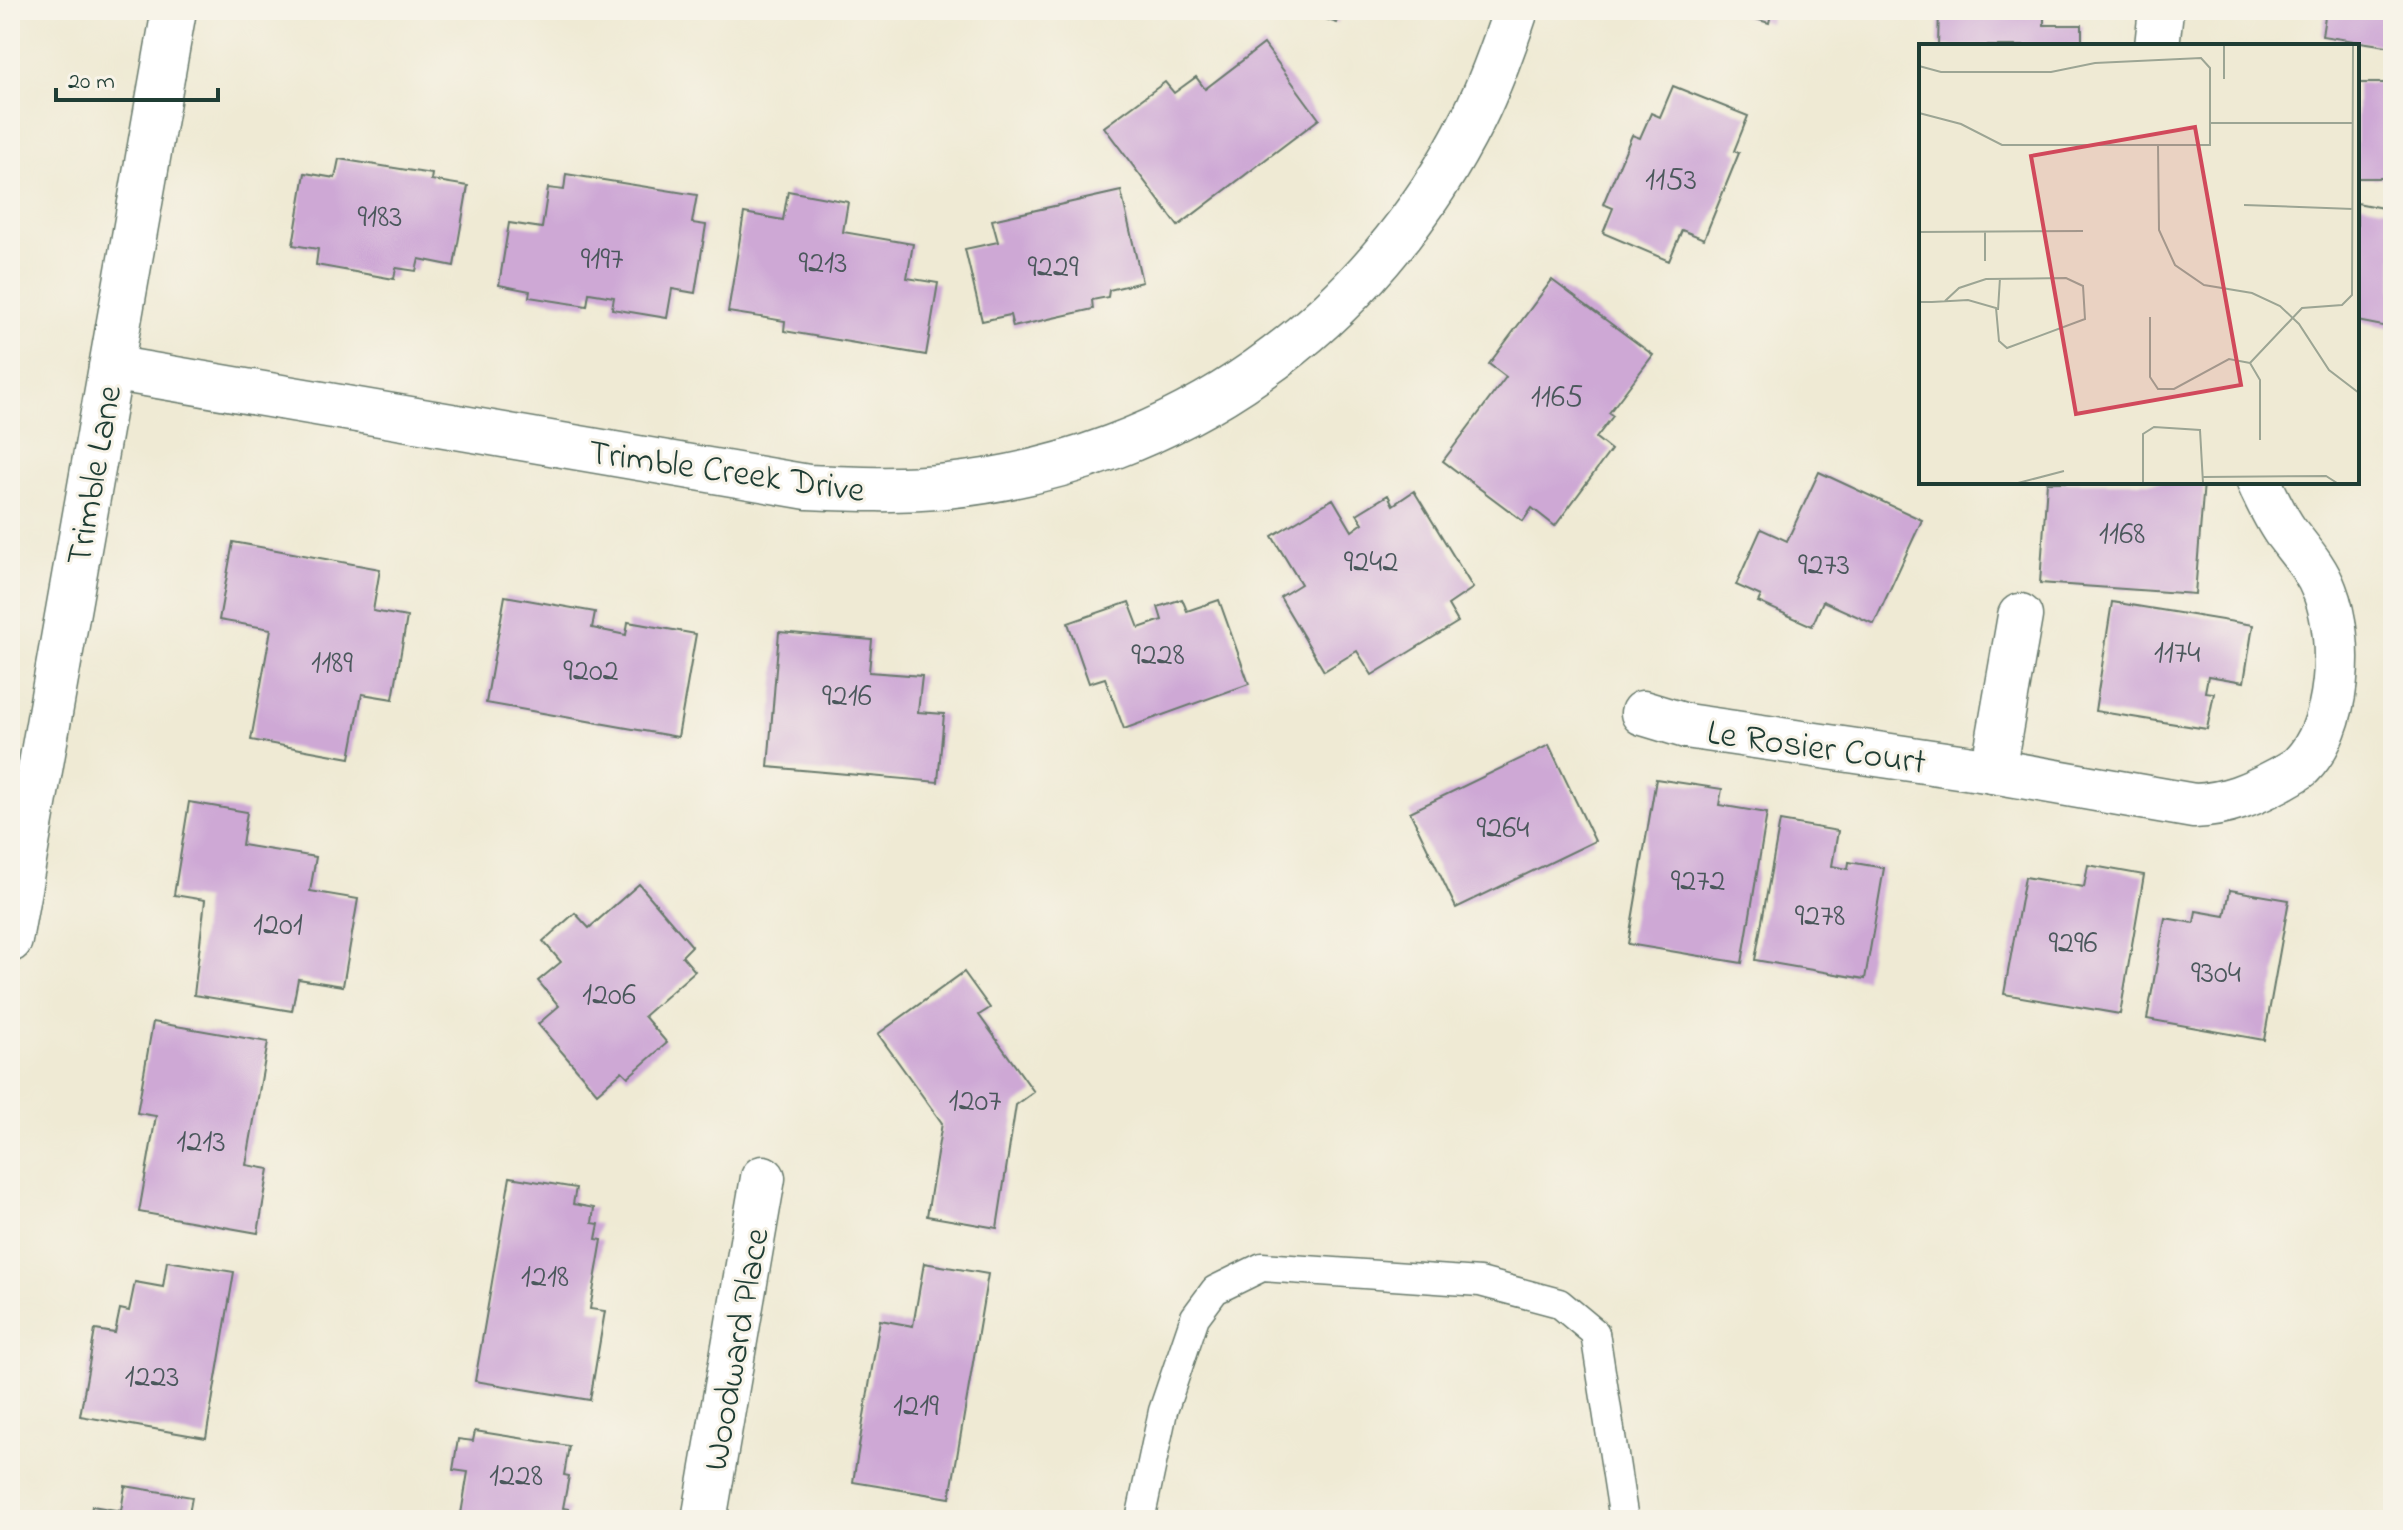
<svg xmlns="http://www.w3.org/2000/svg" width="2403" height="1530" viewBox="0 0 2403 1530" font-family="'Indie Flower',sans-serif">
  <rect width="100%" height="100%" fill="#f7f3e8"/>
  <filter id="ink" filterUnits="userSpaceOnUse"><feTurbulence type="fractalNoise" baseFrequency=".0125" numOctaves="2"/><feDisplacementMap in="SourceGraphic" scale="16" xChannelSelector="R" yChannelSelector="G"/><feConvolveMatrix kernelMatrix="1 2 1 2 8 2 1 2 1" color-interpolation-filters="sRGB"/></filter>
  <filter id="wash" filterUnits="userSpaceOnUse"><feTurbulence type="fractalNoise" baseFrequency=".006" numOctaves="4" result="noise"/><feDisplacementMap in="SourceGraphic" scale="32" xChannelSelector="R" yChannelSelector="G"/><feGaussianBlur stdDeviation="1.8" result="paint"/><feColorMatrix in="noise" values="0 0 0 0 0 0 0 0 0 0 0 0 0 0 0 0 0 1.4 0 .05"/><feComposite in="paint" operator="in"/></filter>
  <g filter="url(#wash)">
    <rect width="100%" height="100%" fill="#efead4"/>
    <g id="blocks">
      <g fill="#cea8d5">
        <polygon points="1299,10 1342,10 1337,23"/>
        <polygon points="1726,10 1772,10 1769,23"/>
        <polygon points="1939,10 2044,10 2044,25 2082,25 2082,46 1938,46"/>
        <polygon points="2326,10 2393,10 2393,47 2322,36"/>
        <polygon points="1264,44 1319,119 1178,226 1104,127 1165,82 1174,93 1196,77 1205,89"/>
        <rect x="2357" y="83" width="36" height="95"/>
        <polygon points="1673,86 1748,116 1734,151 1739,153 1704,239 1682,230 1669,261 1603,233 1613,208 1603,204 1632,135 1640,138 1651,113 1660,117"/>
        <polygon points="339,159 432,174 431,180 468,186 454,266 419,259 416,271 396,268 394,279 316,265 318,249 293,245 305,173 335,178"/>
        <polygon points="566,174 697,195 692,223 706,225 695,293 672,289 667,318 612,309 614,297 589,293 587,306 529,297 530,291 499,285 509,223 542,228 548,188 564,190"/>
        <polygon points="788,191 848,202 843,232 913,244 907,278 938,283 926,355 784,331 785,321 728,312 744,213 783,220"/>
        <polygon points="1121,191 1142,282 1109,290 1108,297 1092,300 1093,309 1013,327 1010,315 982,321 965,249 998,242 992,220"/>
        <polygon points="2357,203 2393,210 2393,328 2357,321"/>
        <polygon points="1552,280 1653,355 1609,413 1613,416 1596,438 1611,450 1555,526 1532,508 1523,521 1443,461 1506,377 1489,364"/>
        <polygon points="1819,472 1922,520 1874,624 1823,601 1812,626 1758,602 1761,596 1736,585 1761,529 1787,541"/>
        <polygon points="2047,482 2204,482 2195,594 2040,583"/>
        <polygon points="1414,491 1473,588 1448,605 1458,622 1372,675 1357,651 1324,671 1280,597 1301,584 1272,536 1333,499 1352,531 1363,523 1357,514 1388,495 1393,505"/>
        <polygon points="233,542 380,569 373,611 407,617 393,699 362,694 350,758 251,740 271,629 219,620"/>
        <polygon points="505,596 595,612 592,628 626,635 628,622 696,634 678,737 486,703"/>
        <polygon points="1182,599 1187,611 1219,600 1249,684 1124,729 1105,678 1089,683 1068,623 1129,602 1139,628 1162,620 1158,607"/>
        <polygon points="2112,602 2253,625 2244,682 2208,676 2205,692 2214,693 2207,729 2095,711"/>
        <polygon points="779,632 872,640 869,672 922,676 918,712 944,714 938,782 768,767"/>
        <polygon points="1549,745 1595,841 1456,908 1410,812"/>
        <polygon points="1656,779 1722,789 1719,805 1767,813 1742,963 1628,944"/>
        <polygon points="189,802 247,812 242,845 316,857 310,891 358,899 343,986 298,979 292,1011 194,995 205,900 174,895"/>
        <polygon points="1780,821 1838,831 1832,866 1848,869 1849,862 1884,868 1865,979 1755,960"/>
        <polygon points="2088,865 2144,875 2120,1014 2004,994 2025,877 2084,887"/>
        <polygon points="639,884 692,946 682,956 695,971 644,1016 667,1043 628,1077 622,1071 597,1093 538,1024 559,1006 538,981 561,962 543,941 575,913 589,928"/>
        <polygon points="2230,890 2289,900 2264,1040 2147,1019 2165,918 2194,923 2196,911 2225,916"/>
        <polygon points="964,972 990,1008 979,1015 1034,1092 1016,1105 997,1228 927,1216 942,1123 878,1034"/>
        <polygon points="153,1022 268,1042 246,1165 269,1169 258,1233 139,1212 156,1116 137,1113"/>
        <polygon points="510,1177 576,1188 573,1204 594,1208 592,1223 599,1224 596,1239 602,1240 590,1309 605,1311 590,1400 475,1381"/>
        <polygon points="167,1261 234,1272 206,1438 80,1416 95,1330 115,1333 120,1309 129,1311 135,1282 163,1287"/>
        <polygon points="924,1263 988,1274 950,1498 853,1482 880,1320 913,1326"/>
        <polygon points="475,1431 569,1446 564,1475 569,1476 563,1508 569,1509 567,1520 460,1520 468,1472 453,1470 458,1439 473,1441"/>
        <polygon points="125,1486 192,1497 188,1520 90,1520 92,1506 121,1511"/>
      </g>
    </g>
  </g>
  <g filter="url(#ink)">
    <use href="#blocks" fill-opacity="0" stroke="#687a6c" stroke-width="2"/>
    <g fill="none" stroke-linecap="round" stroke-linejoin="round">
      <g stroke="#687a6c" stroke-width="31">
        <polyline id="service" points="1140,1520 1163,1411 1195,1317 1215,1290 1262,1267 1480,1282 1559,1303 1595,1333 1624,1520"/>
      </g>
      <g stroke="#687a6c" stroke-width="47">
        <g id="minor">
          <polyline points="2157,46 2161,10"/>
          <path d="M111 368 808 487C854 489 901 491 947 486 1177 462 1371 324 1474 117 1491 83 1504 46 1516 10"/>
          <path d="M1643 713 1686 726 1993 771 2194 806C2226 805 2252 794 2280 779 2287 775 2295 771 2301 766 2340 726 2344 641 2325 592 2316 568 2300 551 2285 531 2274 515 2267 499 2259 482"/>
          <polyline points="1993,771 2020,616"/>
          <polyline points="10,940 174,10"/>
          <polyline points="704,1520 763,1178"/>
        </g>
      </g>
      <use href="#service" stroke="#fff" stroke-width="28"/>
      <use href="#minor" stroke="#fff" stroke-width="44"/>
    </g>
  </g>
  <g text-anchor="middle" stroke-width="6" stroke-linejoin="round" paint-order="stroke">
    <g font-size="32" fill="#4b585c">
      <text x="1671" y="189">1153</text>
      <text x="380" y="226">9183</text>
      <text x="602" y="268">9197</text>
      <text x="823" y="272">9213</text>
      <text x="1053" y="276">9229</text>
      <text x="1557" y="406">1165</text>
      <text x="2122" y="543">1168</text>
      <text x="1371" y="571">9242</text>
      <text x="1824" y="574">9273</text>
      <text x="2177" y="662">1174</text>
      <text x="1158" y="664">9228</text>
      <text x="332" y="672">1189</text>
      <text x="591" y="680">9202</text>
      <text x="847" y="705">9216</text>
      <text x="1503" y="837">9264</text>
      <text x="1698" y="890">9272</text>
      <text x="1820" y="925">9278</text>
      <text x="278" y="934">1201</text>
      <text x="2073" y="952">9296</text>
      <text x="2216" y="982">9304</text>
      <text x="609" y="1004">1206</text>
      <text x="975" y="1110">1207</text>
      <text x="201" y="1151">1213</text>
      <text x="545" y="1286">1218</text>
      <text x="152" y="1386">1223</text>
      <text x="916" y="1415">1219</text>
      <text x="516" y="1485">1228</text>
    </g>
    <g font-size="36" fill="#1f3d34" stroke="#f7f3e8">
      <text transform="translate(727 469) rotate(8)" y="13">Trimble Creek Drive</text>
      <text transform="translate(92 475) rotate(-80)" y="13">Trimble Lane</text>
      <text transform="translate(1817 745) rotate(8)" y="13">Le Rosier Court</text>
      <text transform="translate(734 1349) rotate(-80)" y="13">Woodward Place</text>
    </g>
  </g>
  <g transform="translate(1919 44)">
    <rect width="440" height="440" fill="#efead4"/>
    <path fill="none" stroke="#9ca594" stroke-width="2" d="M305 1V35M0 22 22 28H132L176 19 282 14 291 24V101H83L42 80 0 69M291 79H434M239 101 240 186 256 221 285 241 333 249 361 262 380 280 410 326 440 349M325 161 434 165M66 187V217M0 188 164 187M0 258H13L49 256 77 264 80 297 88 304 166 275 164 242 147 234 67 235 40 244 26 257M79 266 81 234M231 273V333L239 345H255L310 315 331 319M331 319 383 264 423 261 433 251 434 1M331 319 341 336V396M284 433 407 432 418 439M99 439 145 427M224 439V390L235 383 281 386 284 439"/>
    <path fill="#d1495b" fill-opacity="0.15" stroke="#d1495b" stroke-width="4" d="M276 83 322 341 157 370 112 112Z"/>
    <rect width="440" height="440" fill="none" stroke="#1f3d34" stroke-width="4"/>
  </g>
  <rect width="2403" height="1530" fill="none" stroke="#f7f3e8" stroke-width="40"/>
  <path d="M56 88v12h162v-12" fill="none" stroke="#1f3d34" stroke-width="4"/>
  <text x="68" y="88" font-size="24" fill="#1f3d34" stroke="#f7f3e8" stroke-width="6" paint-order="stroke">20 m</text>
</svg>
